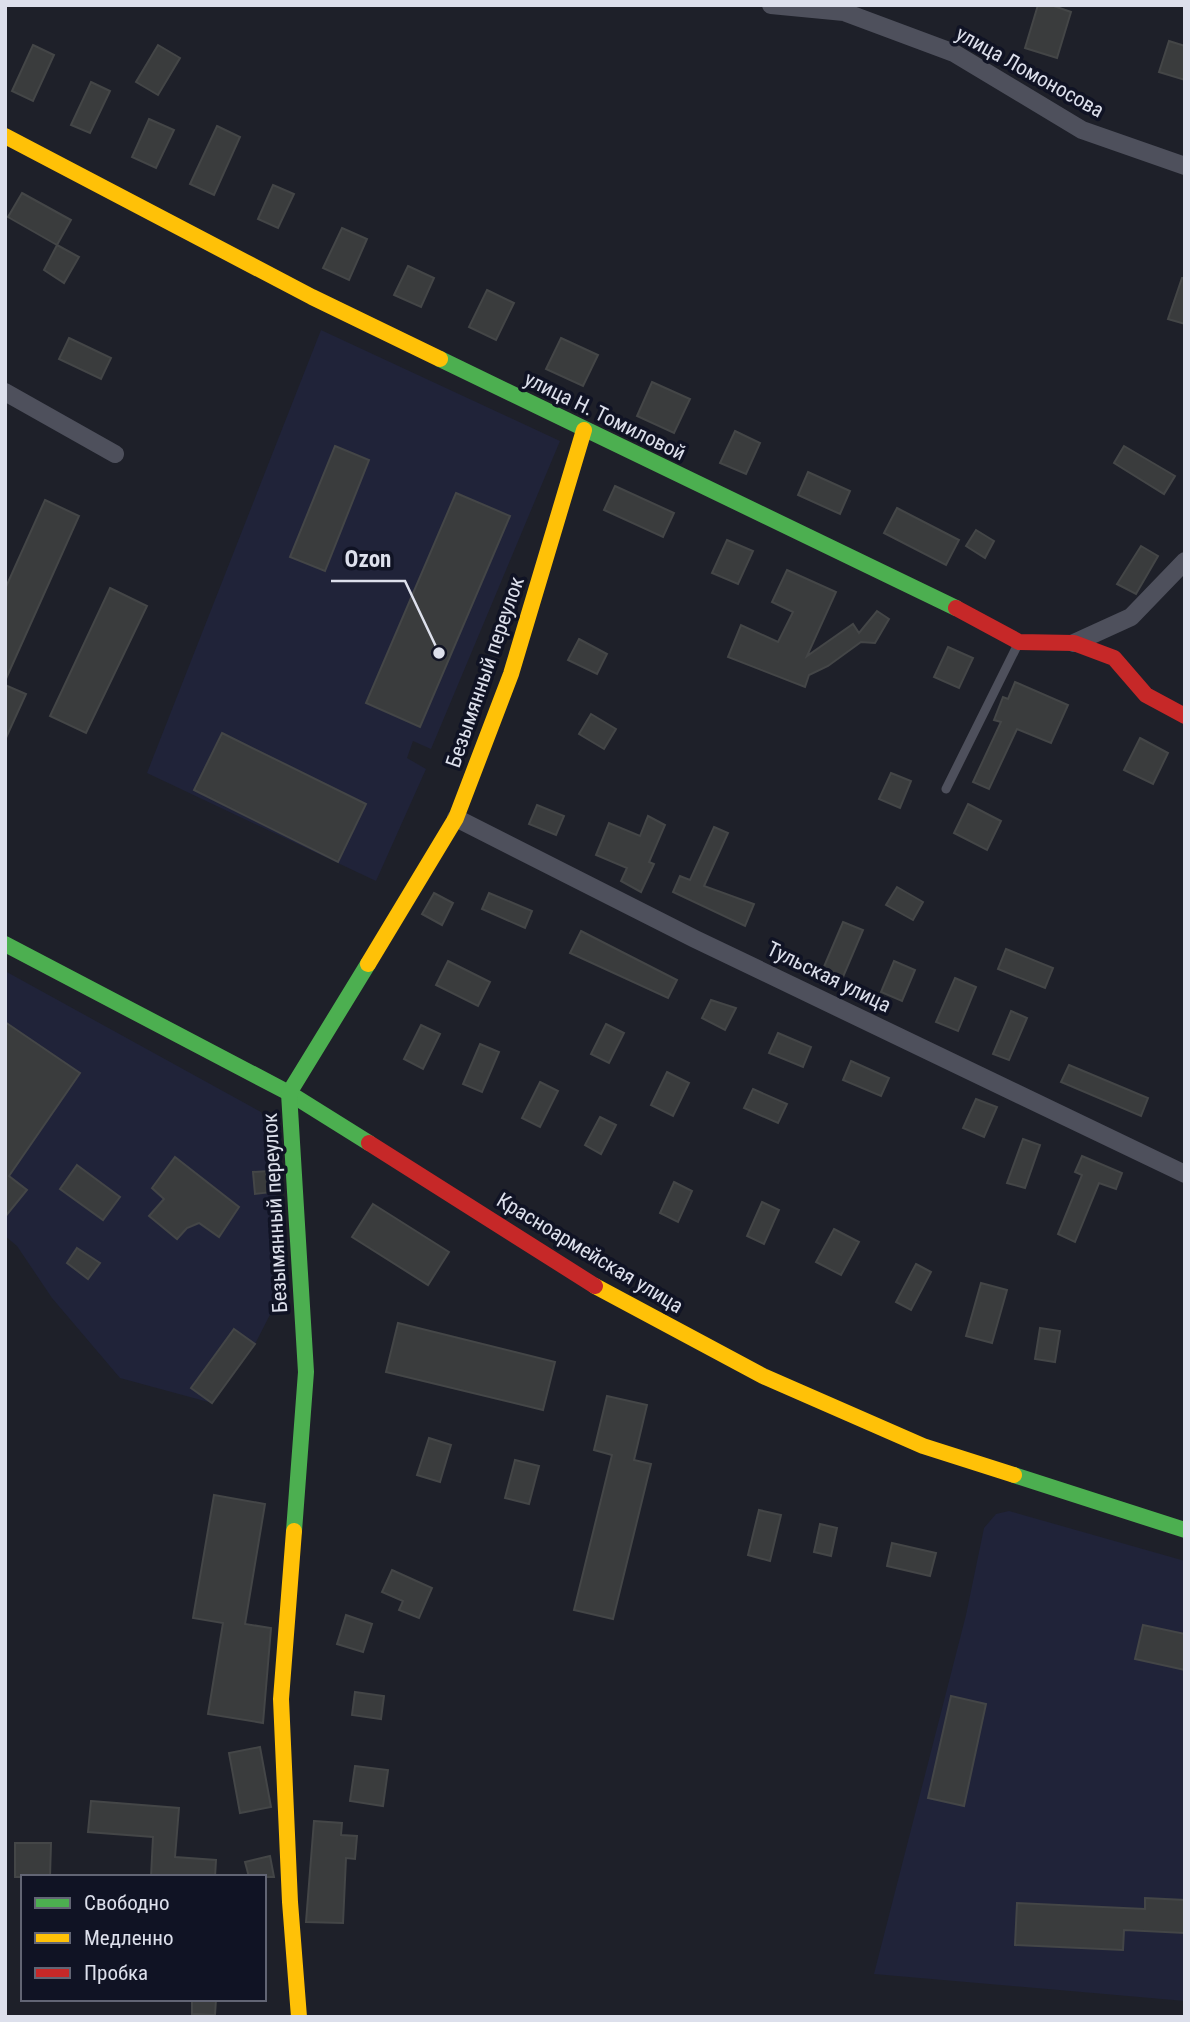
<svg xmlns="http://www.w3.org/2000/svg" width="1190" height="2022" viewBox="0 0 1190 2022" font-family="'Roboto Condensed',sans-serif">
  <rect width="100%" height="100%" fill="#1e2029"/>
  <g fill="#202339">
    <polygon points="321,330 560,441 431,749 413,741 407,758 426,769 376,881 147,773"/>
    <polygon points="5,971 261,1112 271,1137 274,1166 278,1220 278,1299 255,1344 212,1403 120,1378 52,1298 17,1246 5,1236"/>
    <polygon points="1009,1511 1185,1561 1185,2001 874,1974 966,1615 984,1528 996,1514"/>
  </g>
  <g fill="#3a3c3d" stroke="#444647" stroke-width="2">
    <polygon points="1038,5 1051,5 1071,12 1057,58 1025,48"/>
    <polygon points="1169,41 1185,46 1185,80 1159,72"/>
    <polygon points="33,45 54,55 33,101 12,91"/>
    <polygon points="158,45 180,58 158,95 136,82"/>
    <polygon points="91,82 110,91 90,133 71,125"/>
    <polygon points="149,119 174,130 156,168 132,157"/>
    <polygon points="217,126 240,137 214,195 190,184"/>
    <polygon points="273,185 294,194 278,228 258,219"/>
    <polygon points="22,193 71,220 57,245 8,217"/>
    <polygon points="342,228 367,239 349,280 323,268"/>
    <polygon points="57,245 79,257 64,283 44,270"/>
    <polygon points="408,266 434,278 421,307 394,295"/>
    <polygon points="1182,278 1185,278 1185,324 1168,319"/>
    <polygon points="487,290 514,303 496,340 469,327"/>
    <polygon points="69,338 111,358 101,379 59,359"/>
    <polygon points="561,338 598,355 583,386 546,369"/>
    <polygon points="652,382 690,399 674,433 637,416"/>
    <polygon points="735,431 760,443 746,474 720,463"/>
    <polygon points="335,446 369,460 325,571 290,557"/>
    <polygon points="1124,446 1175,476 1164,494 1114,463"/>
    <polygon points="808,472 850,491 840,514 798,495"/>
    <polygon points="615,486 674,513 663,537 604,510"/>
    <polygon points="456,493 510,516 420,727 366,703"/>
    <polygon points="45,500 79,516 5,681 5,589"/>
    <polygon points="897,508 959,540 946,565 884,533"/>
    <polygon points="976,530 994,541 985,558 966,546"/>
    <polygon points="727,540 753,551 738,584 712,573"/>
    <polygon points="1141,546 1158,556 1136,594 1117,584"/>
    <polygon points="787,570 836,592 807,656 853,624 859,633 877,611 889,619 875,643 861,642 828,666 809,675 805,687 728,657 741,625 778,642 793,612 772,602"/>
    <polygon points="110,588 147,606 86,733 50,716"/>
    <polygon points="579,639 607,654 597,674 568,660"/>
    <polygon points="948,647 973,658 959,688 934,677"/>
    <polygon points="1015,682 1068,705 1051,743 1017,729 989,789 973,782 1001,722 994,720 1003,697 1008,699"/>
    <polygon points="5,685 26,694 5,740"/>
    <polygon points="591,714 616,729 604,749 579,734"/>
    <polygon points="222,733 366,804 338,862 194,790"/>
    <polygon points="1140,738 1168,753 1153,784 1124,770"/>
    <polygon points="891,773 911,781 900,808 879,799"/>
    <polygon points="968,804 1001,821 987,850 954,833"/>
    <polygon points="537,805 564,816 556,835 529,824"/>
    <polygon points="648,816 665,825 649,862 654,864 641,892 621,881 627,868 596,855 609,823 640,836"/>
    <polygon points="714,827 728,833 704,886 754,904 745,926 673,892 680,876 690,880"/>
    <polygon points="897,887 923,902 913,920 886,905"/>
    <polygon points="434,893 453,903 442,925 422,914"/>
    <polygon points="489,893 532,911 525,928 482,909"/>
    <polygon points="843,922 863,930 843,977 823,969"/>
    <polygon points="581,931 677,980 668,998 570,953"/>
    <polygon points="1006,949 1053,968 1045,988 998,969"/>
    <polygon points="448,961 490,982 478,1006 436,985"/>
    <polygon points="894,961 915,970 902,1001 881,992"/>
    <polygon points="955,978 976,987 958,1031 936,1022"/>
    <polygon points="711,1000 736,1008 725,1030 702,1018"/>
    <polygon points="1011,1011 1027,1018 1009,1060 993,1054"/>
    <polygon points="5,1022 80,1073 9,1176 27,1190 5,1217"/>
    <polygon points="606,1024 624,1033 609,1063 591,1054"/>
    <polygon points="421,1025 440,1034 423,1069 404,1059"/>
    <polygon points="778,1033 811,1047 803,1067 769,1053"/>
    <polygon points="480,1044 499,1052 482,1092 463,1084"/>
    <polygon points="851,1061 889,1078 881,1096 843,1080"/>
    <polygon points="1069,1065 1148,1098 1141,1116 1061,1082"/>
    <polygon points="667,1072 689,1083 673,1116 651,1105"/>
    <polygon points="540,1082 558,1091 540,1127 522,1118"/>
    <polygon points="753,1089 787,1104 778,1123 744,1108"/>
    <polygon points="976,1099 997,1107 984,1137 963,1128"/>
    <polygon points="600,1117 616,1125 601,1154 585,1145"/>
    <polygon points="1023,1139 1040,1145 1025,1188 1007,1183"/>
    <polygon points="1082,1156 1122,1173 1116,1189 1099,1183 1075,1242 1058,1234 1082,1175 1075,1172"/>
    <polygon points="175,1157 239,1207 219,1237 199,1223 187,1228 177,1239 149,1216 164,1199 152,1188"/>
    <polygon points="77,1165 120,1197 103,1220 60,1189"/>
    <polygon points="269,1171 272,1192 255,1194 253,1172"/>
    <polygon points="674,1182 692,1191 678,1222 660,1213"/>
    <polygon points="762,1202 779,1210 764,1244 747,1236"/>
    <polygon points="373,1204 449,1252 428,1285 352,1237"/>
    <polygon points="834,1229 859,1242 841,1275 816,1262"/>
    <polygon points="77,1248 100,1263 88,1279 67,1263"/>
    <polygon points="916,1264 931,1272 911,1310 896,1302"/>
    <polygon points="981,1283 1007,1290 992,1343 966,1336"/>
    <polygon points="398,1323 555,1362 543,1410 386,1372"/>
    <polygon points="1040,1328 1060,1331 1055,1362 1035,1359"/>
    <polygon points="234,1329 255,1344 212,1403 191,1388"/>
    <polygon points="607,1396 647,1405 634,1460 651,1464 613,1619 574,1610 612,1455 594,1450"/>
    <polygon points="429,1438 451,1445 440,1482 417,1475"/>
    <polygon points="515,1460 539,1466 529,1504 505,1498"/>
    <polygon points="214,1495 265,1504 245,1624 271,1628 263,1723 208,1714 223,1623 193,1618"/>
    <polygon points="759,1510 781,1515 770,1561 748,1555"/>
    <polygon points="820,1524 837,1528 831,1556 814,1552"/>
    <polygon points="892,1543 936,1553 930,1576 887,1566"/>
    <polygon points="392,1570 432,1588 419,1618 399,1610 403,1601 382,1592"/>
    <polygon points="346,1615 372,1624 363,1652 337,1644"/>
    <polygon points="1143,1625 1185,1634 1185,1670 1135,1659"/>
    <polygon points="355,1692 384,1696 381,1719 352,1715"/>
    <polygon points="951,1696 986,1704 964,1806 928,1798"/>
    <polygon points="260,1747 271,1807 240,1813 229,1753"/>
    <polygon points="355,1766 388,1770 383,1806 350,1801"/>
    <polygon points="91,1801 179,1808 175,1857 216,1860 215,1877 151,1877 153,1837 88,1832"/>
    <polygon points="314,1821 342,1823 341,1835 357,1836 355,1859 346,1858 343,1923 306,1922"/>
    <polygon points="15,1843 51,1843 50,1877 15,1877"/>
    <polygon points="270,1856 274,1877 249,1877 245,1862"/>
    <polygon points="1145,1898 1185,1900 1185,1933 1124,1930 1123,1950 1015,1945 1017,1903 1145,1909"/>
    <polygon points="192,1999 216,1999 215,2015 192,2014"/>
  </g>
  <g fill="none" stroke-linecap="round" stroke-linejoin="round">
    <polyline stroke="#4e505c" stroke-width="9" points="946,789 1018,644"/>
    <g stroke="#4e505c" stroke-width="18">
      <polyline points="771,5 844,12 954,53 1082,130 1185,166"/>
      <polyline points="5,392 115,454"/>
      <polyline points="1074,643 1131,617 1185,561"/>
      <polyline points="456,818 695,939 1185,1174"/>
    </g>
    <g stroke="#4caf50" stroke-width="16">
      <polyline points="440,359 956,608"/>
      <polyline points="5,944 289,1093 369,1143"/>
      <polyline points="1014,1475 1185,1530"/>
      <polyline points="294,1531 306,1372 289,1093 368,964"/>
    </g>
    <g stroke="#ffc107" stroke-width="16">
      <polyline points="5,136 312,297 440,359"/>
      <polyline points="368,964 456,818 511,674 584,430"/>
      <polyline points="595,1286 763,1376 923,1446 1014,1475"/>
      <polyline points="294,1531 281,1699 290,1902 299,2017"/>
    </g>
    <g stroke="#c62828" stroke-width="16">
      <polyline points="956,608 1019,642 1074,643 1114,658 1146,695 1185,716"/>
      <polyline points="369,1143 595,1286"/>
    </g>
  </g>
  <g text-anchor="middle" stroke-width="7" stroke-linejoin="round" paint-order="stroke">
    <g font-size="21" fill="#dde0ec" stroke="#101324">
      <text transform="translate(1030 72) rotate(29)" y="7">улица Ломоносова</text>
      <text transform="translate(605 416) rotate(26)" y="7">улица Н. Томиловой</text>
      <text transform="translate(485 672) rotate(-71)" y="7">Безымянный переулок</text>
      <text transform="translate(829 977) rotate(26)" y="7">Тульская улица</text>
      <text transform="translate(275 1213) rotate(-93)" y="7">Безымянный переулок</text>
      <text transform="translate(590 1253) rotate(31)" y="7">Красноармейская улица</text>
    </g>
  </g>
  <path fill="none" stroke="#dde0ec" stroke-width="2.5" d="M439 653L405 581H331"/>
  <circle fill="#dde0ec" stroke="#101324" stroke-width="2.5" cx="439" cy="653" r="7"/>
  <g font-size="23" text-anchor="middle" font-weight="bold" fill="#dde0ec" stroke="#101324" stroke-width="7" stroke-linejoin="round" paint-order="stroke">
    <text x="368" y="567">Ozon</text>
  </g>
  <rect width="1190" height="2022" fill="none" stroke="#dde0ec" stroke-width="14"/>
  <rect x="21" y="1875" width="245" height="126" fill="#101324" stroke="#626574" stroke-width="2"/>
  <rect x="35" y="1898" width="35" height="10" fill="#4caf50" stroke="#626574" stroke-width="2"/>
  <text x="84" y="1910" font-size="21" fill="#dde0ec">Свободно</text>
  <rect x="35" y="1933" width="35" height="10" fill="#ffc107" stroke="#626574" stroke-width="2"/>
  <text x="84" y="1945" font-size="21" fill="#dde0ec">Медленно</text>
  <rect x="35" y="1968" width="35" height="10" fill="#c62828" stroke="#626574" stroke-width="2"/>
  <text x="84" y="1980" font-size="21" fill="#dde0ec">Пробка</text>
</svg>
